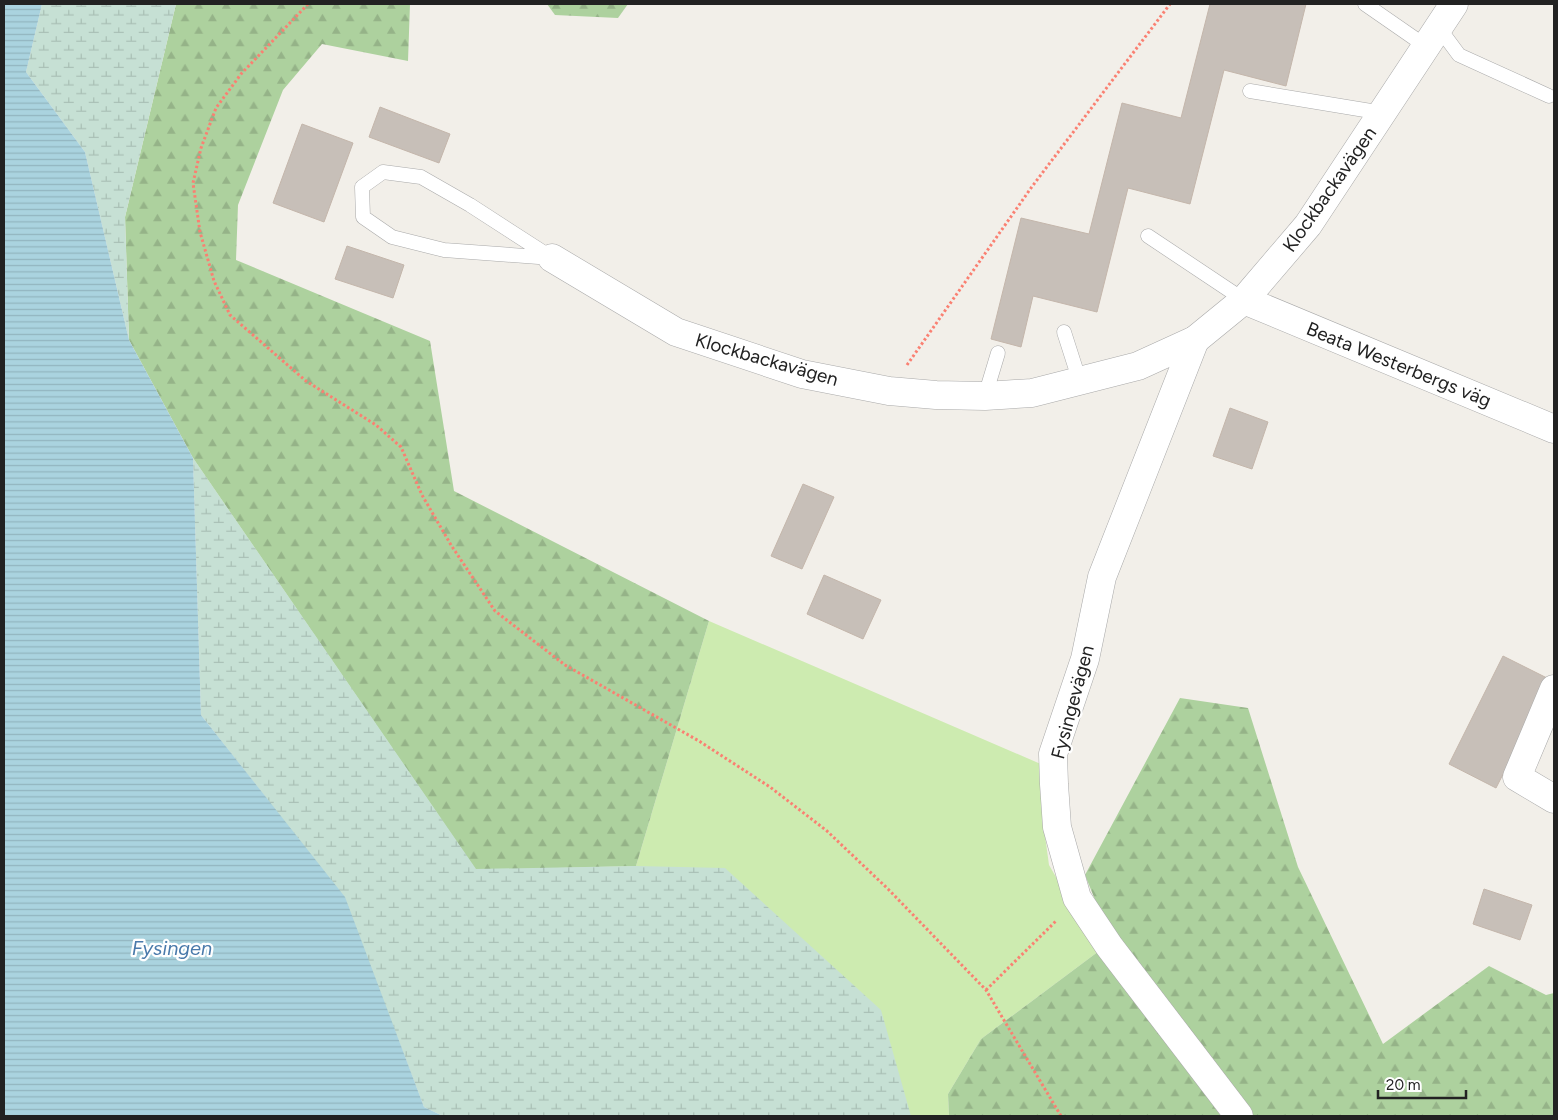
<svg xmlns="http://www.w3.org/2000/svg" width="1558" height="1120" viewBox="0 0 1558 1120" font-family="Figtree,sans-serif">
  <defs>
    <pattern id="forest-firs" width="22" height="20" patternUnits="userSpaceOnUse" patternTransform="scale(1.25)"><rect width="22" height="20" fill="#add19e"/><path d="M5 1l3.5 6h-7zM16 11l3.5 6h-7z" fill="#95b388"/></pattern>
    <pattern id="wetland-marsh" width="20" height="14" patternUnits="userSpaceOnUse" patternTransform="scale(1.25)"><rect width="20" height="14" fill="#c6e0d4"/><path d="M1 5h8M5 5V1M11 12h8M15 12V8" fill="none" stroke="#aac0b6"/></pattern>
    <pattern id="water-rules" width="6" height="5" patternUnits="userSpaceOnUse" patternTransform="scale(1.25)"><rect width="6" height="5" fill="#aad3df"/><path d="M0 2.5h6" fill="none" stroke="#92b5bf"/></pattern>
  </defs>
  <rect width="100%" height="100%" fill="#f2efe9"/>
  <polygon fill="#cdebb0" points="193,458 476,869 636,866 709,621 1043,765 1043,821 1049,865 1099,951 981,1039 948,1094 949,1116 443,1116 271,805"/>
  <g fill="url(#forest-firs)">
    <polygon points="176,4 410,4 408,61 322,44 283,90 238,205 236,260 430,341 454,491 709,621 636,866 476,870 193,458 129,340 125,217"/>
    <polygon points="547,4 628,4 618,18 555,15"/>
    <polygon points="1180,698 1248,708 1298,867 1383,1044 1489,966 1546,995 1554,993 1554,1116 1248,1116 1111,939 1085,875"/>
    <polygon points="1099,951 1221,1116 949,1116 948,1094 981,1039"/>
  </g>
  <g fill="url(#wetland-marsh)">
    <polygon points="42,4 176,4 125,217 129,340 85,152 26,72"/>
    <polygon points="193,458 476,869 636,866 725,868 881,1010 911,1116 443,1116 424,1107 344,897 201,715"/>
  </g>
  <polygon fill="url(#water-rules)" points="4,4 42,4 26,72 85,152 129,340 193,458 201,715 345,897 424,1107 443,1116 4,1116"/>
  <g fill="#c7bfb8" stroke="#c4b6ab">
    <polygon points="1210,4 1306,4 1286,86 1224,70 1190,204 1128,188 1097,312 1033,296 1021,347 991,339 1021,218 1089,234 1122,103 1181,118"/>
    <polygon points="380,107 450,134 439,163 369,137"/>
    <polygon points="302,124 353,143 324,222 273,203"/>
    <polygon points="347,246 404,265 393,298 335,279"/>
    <polygon points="1230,408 1268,422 1252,469 1213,456"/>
    <polygon points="803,484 834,497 802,569 771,556"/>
    <polygon points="824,575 881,600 863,639 807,614"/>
    <polygon points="1503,656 1551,680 1496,788 1449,764"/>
    <polygon points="1484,889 1532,905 1520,940 1473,924"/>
  </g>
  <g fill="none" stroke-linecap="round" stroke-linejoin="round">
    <g stroke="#a9a9a9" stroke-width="15">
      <g id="lane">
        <polyline points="1365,4 1427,47"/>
        <polyline points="1439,28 1459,55 1549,96"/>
        <polyline points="1250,91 1383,113"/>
        <polygon points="383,172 421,177 470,205 552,258 444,250 392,237 363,217 362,187"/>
        <polyline points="1148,236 1244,300"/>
        <polyline points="1064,332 1080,382"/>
        <polyline points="985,396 998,353"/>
      </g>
    </g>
    <g stroke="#a9a9a9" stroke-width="29">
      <g id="street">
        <polyline points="552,258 676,332 802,374 889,391 936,395 985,396 1032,393 1138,366 1195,340 1244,300 1308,225 1454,4"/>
        <polyline points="1244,300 1554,429"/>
        <polyline points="1195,340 1102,577 1085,659 1053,754 1054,784 1057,827 1077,898 1109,946 1239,1116"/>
        <polyline points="1554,689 1517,777 1554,799"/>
      </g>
    </g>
    <g stroke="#fa8072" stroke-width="3" stroke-dasharray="2.5 2.5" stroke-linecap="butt">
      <polyline points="308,4 241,74 216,108 201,148 193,183 200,232 214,281 230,315 306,381 376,425 401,447 422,495 451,545 495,611 565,665 699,741 770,787 827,831 888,889 986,990 1061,1116"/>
      <polyline points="907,365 1031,188 1170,4"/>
      <polyline points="986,990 1057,920"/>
    </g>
    <use href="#lane" stroke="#fff" stroke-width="14"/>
    <use href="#street" stroke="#fff" stroke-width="28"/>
  </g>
  <g text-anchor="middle" stroke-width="4.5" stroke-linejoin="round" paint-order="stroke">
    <g font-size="19" fill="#222" stroke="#fff">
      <text transform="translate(1329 189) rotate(-55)" y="7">Klockbackavägen</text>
      <text transform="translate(767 359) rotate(16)" y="7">Klockbackavägen</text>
      <text transform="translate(1399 364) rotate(22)" y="7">Beata Westerbergs väg</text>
      <text transform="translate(1072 702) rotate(-75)" y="7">Fysingevägen</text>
    </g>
    <g font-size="20" font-style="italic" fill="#4a7aab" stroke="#fff">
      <text x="172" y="955">Fysingen</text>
    </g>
  </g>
  <rect width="1558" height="1120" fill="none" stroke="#222222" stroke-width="10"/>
  <path d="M1378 1090v8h88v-8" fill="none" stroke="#222222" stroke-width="2.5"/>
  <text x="1386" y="1090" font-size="15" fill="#222222" stroke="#ffffff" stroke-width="4" paint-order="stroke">20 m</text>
</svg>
